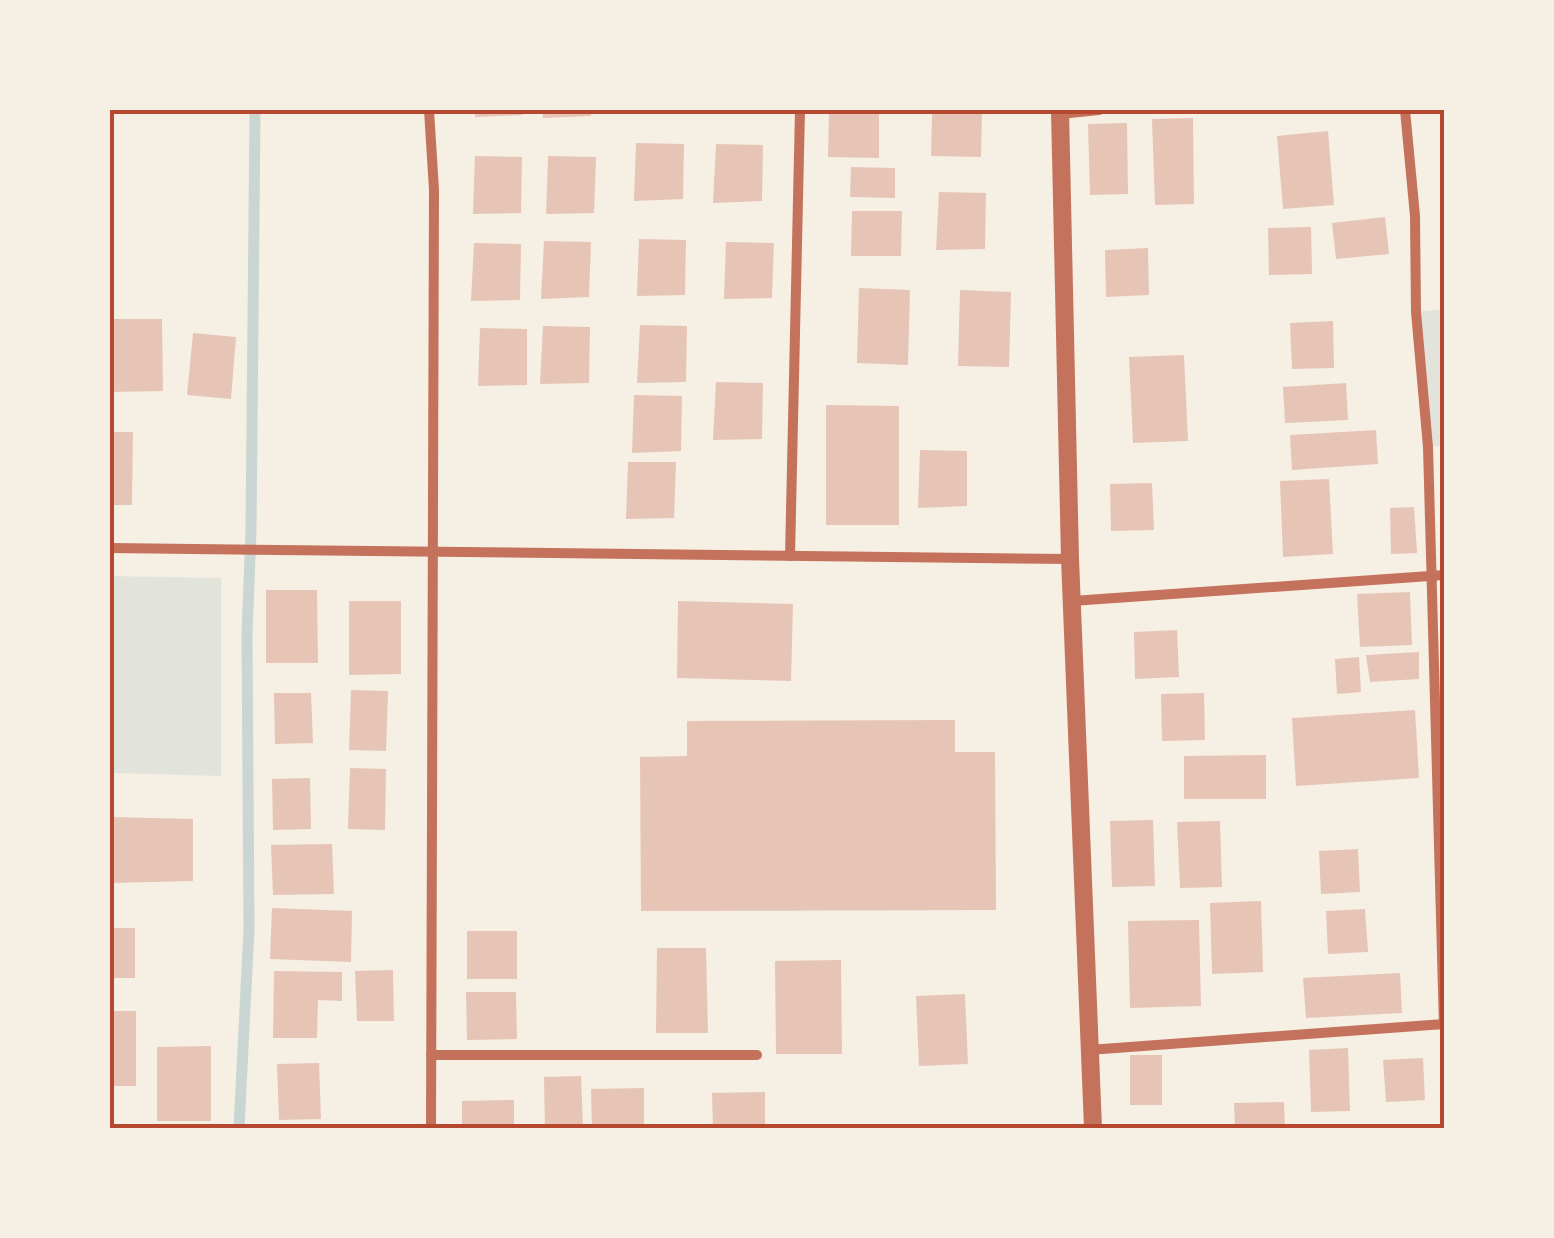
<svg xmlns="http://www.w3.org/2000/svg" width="1554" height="1238" viewBox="0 0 1554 1238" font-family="'Noto Sans',sans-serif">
  <rect width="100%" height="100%" fill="#f6efe4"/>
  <g fill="#e2e4dc">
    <polygon points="1444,309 1444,445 1428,447 1416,312"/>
    <polygon points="110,576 221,578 221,776 110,773"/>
  </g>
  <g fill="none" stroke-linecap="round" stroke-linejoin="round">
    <polyline stroke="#c9d6d2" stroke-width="11" points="239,1128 249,929 247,634 251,531 255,110"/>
  </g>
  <g fill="#e6c5b7">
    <polygon points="475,110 523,110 523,115 475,117"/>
    <polygon points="543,110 592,110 591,116 543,118"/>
    <polygon points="932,111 982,112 981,157 931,156"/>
    <polygon points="829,112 879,113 879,158 828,157"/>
    <polygon points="1193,118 1194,204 1155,205 1152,119"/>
    <polygon points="1127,123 1128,194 1090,195 1088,124"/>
    <polygon points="1328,131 1334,205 1283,209 1277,136"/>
    <polygon points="636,143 684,144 683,199 634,201"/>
    <polygon points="716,144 763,145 762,201 713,203"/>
    <polygon points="475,156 522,157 521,213 473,214"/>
    <polygon points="548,156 596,157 594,213 546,214"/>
    <polygon points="851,167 895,168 895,198 850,197"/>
    <polygon points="939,192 986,193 985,249 936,250"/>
    <polygon points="852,211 902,211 901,256 851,256"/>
    <polygon points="1385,217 1389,254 1336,259 1332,223"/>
    <polygon points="1311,227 1312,274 1269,275 1268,228"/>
    <polygon points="639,239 686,240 685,295 637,296"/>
    <polygon points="544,241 591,242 589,297 541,299"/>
    <polygon points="726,242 774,243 772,298 724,299"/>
    <polygon points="474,243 521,244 520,300 471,301"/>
    <polygon points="1148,248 1149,295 1106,297 1105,250"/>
    <polygon points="859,288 910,290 908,365 857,363"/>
    <polygon points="960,290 1011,292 1009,367 958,366"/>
    <polygon points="110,319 162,319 163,391 111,392"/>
    <polygon points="1333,321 1334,368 1292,369 1290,323"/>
    <polygon points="640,325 687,326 686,382 637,383"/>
    <polygon points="543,326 590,327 589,383 540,384"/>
    <polygon points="480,328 527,329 527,385 478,386"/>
    <polygon points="193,333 236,337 231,399 187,395"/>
    <polygon points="1184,355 1188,441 1133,443 1129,357"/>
    <polygon points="716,382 763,383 762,439 713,440"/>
    <polygon points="1346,383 1348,420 1285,423 1283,387"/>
    <polygon points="634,395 682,396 681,451 632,453"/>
    <polygon points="826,405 899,406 899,525 826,525"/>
    <polygon points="1376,430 1378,464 1292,470 1290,435"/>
    <polygon points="110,432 133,432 132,505 110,505"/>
    <polygon points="920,450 967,451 967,506 918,508"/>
    <polygon points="628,462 676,462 674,518 626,519"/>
    <polygon points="1329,479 1333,554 1283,557 1280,481"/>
    <polygon points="1152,483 1154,530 1111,531 1110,484"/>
    <polygon points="1414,507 1417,553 1391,554 1390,508"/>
    <polygon points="266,590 317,590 318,663 266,663"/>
    <polygon points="1410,592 1412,645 1360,647 1357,594"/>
    <polygon points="349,601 401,601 401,674 349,675"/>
    <polygon points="678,601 793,604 791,681 677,678"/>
    <polygon points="1177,630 1179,677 1135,679 1134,632"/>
    <polygon points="1419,652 1419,679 1370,682 1366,655"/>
    <polygon points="1359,657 1361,692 1337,694 1335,659"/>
    <polygon points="351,690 388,691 386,751 349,750"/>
    <polygon points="274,693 311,693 313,743 275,744"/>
    <polygon points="1204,693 1205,740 1162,741 1161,694"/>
    <polygon points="1415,710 1419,778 1296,786 1292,718"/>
    <polygon points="955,720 955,752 995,752 996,910 641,911 640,757 687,756 687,721"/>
    <polygon points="1266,755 1266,799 1184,799 1184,756"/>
    <polygon points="350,768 386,769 385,830 348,829"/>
    <polygon points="310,778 311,829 273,830 272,779"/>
    <polygon points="110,817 193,819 193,881 110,883"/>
    <polygon points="1153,820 1155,886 1112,887 1110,821"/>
    <polygon points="1220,821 1222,887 1180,888 1177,822"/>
    <polygon points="332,844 334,894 273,895 271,845"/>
    <polygon points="1358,849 1360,892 1321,894 1319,851"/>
    <polygon points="1261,901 1263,972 1212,974 1210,903"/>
    <polygon points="272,908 352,911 351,962 270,959"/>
    <polygon points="1365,909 1368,952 1328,954 1326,911"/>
    <polygon points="1199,920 1201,1006 1130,1008 1128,921"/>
    <rect x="110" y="928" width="25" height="50"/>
    <rect x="467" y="931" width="50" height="48"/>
    <polygon points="657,948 706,948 708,1033 656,1033"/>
    <polygon points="841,960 842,1054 776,1054 775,961"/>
    <polygon points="393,970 394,1021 357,1021 355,971"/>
    <polygon points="274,971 342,972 342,1001 318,1000 317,1038 273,1038"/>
    <polygon points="1400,973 1402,1013 1306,1018 1303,978"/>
    <polygon points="466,992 516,992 517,1039 467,1040"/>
    <polygon points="965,994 968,1064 919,1066 916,996"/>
    <rect x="110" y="1011" width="26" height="75"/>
    <polygon points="211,1046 211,1121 157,1121 157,1047"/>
    <polygon points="1348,1048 1350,1111 1311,1112 1309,1050"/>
    <rect x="1130" y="1055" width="32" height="50"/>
    <polygon points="1423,1058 1425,1100 1386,1102 1383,1060"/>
    <polygon points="319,1063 321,1119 279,1120 277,1064"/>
    <polygon points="581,1076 583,1128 545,1128 544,1077"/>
    <polygon points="644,1088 644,1128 592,1128 591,1089"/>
    <polygon points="765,1092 765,1128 713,1128 712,1093"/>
    <polygon points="514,1100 514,1128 462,1128 462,1101"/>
    <polygon points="1284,1102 1285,1128 1235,1128 1234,1103"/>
  </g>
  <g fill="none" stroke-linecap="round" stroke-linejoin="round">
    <g stroke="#c5725c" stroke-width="10">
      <polyline points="429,110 434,190 431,1128"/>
      <polyline points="1405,110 1415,216 1416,312 1428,447 1444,1027"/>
      <polyline points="1060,114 1099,110"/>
      <polyline points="110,548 1070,559"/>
      <polyline points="790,556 800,110"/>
      <polyline points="1072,601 1444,575"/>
      <polyline points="1089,1050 1444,1024"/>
      <polyline points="431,1055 757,1055"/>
    </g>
    <polyline stroke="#c5725c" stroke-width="18" points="1060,110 1070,559 1093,1128"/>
  </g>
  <rect width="1554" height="1238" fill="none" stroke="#f6efe4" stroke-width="225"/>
  <rect x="112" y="112" width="1330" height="1014" fill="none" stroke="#b5482f" stroke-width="4"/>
</svg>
